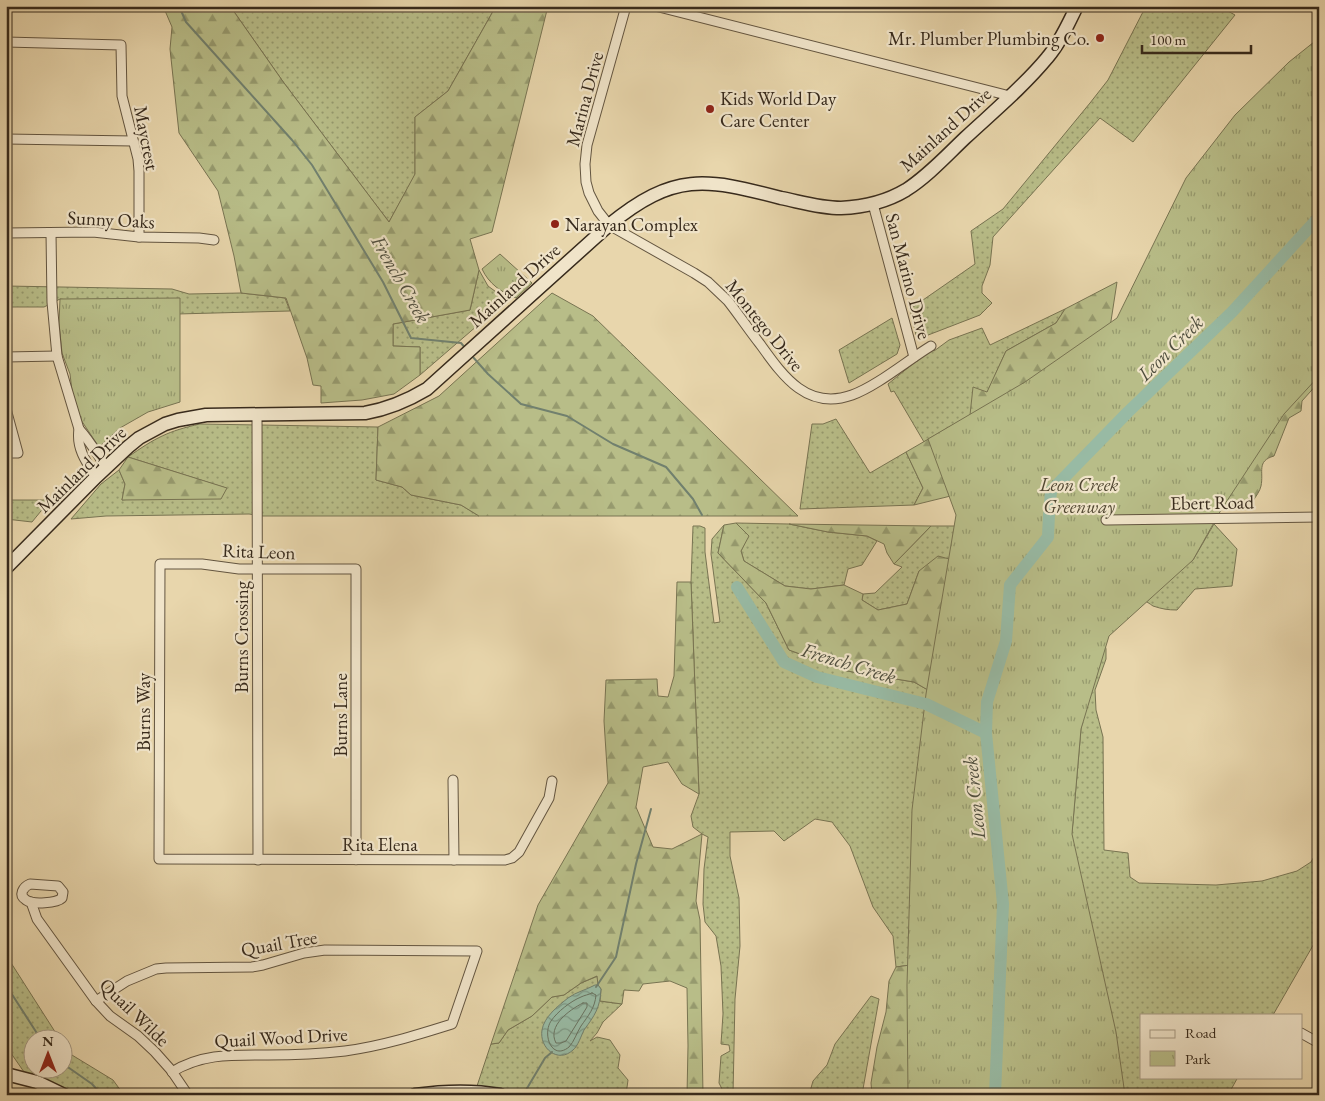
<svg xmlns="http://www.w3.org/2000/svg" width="1325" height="1101" viewBox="0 0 1325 1101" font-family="'EB Garamond',serif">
  <defs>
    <pattern id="grass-dots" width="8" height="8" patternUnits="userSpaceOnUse" patternTransform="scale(1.25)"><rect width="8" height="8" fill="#b8bd88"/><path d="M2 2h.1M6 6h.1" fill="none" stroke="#969a6e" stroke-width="1.8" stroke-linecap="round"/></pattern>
    <pattern id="forest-firs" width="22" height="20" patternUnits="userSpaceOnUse" patternTransform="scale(1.25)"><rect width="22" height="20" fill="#b8bd88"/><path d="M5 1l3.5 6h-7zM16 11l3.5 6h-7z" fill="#969a6e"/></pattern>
    <pattern id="park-tufts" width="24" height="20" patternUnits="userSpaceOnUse" patternTransform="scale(1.25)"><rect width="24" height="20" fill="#b8bd88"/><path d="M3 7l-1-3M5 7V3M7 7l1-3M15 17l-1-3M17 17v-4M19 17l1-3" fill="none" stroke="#969a6e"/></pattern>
    <pattern id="water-waves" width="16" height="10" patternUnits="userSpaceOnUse" patternTransform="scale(1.25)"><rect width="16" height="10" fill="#98baa4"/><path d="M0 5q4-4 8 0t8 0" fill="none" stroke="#7d9785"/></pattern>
  </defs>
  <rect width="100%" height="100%" fill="#e8d6ac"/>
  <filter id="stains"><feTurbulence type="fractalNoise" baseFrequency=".004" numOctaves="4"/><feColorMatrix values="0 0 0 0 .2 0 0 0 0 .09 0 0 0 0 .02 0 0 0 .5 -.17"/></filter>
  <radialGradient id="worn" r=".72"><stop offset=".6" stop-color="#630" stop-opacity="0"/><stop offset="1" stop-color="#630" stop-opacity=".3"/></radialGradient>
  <g fill="url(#grass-dots)" stroke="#787452">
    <polygon points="230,6 496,6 448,91 415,117 415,175 389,222 284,83"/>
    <polygon points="1146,6 1219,6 1235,15 1133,142 1100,118 993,237 990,265 982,286 982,293 992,303 980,315 923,337 916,335 910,309 975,264 971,231 1003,209 1090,103 1108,80"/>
    <polygon points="479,270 488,286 507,300 420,375 420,347 393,346 393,324 470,310"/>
    <polygon points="6,286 172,289 189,294 241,293 285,298 290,311 177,314 60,299 44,307 6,307"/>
    <polygon points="1065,309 1056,323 1006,351 987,393 970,415 924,442 894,391 891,392 888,384 931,349 934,351 949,340 982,328 990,345"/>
    <polygon points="892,318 900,345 897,354 849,383 839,350"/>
    <polygon points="836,419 870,473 906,452 923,488 914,505 800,509 812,424 823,424"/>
    <path d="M200 424 378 427 376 480 402 487 411 495 461 505 479 516H263L249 514 106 516 71 519 101 484 119 470 125 484 122 500 226 488 128 457C155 438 168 431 200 424Z"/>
    <polygon points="6,500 50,500 32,522 6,519"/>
    <polygon points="736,523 789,524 828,532 867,536 877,541 862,565 848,569 844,585 811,589 785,586 744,561 741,551 748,536"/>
    <path d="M1214 524 1237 549 1232 586 1195 589 1177 610C1168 610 1162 609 1153 606 1150 604 1146 601 1143 600 1136 599 1118 614 1113 619 1109 625 1108 632 1103 637L1106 649V659L1095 690 1096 710 1103 737 1104 850 1128 853 1130 877 1139 883 1216 885 1262 881 1297 871 1311 862 1316 853 1319 852V935L1273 1015H1141V1077H1238L1228 1095H934L935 1061 926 985 917 964 896 967 893 936 873 907 850 846 832 822 815 819 784 841 774 831 730 832V856L739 898 740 946 735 999 733 1095H719L722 1089 719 1083 721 1056 730 1051 729 1045 721 1044 723 1014 721 966 716 936 705 922 703 904 704 869 708 837 702 834 693 827 691 816 699 794 691 582 693 526H700L705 528V552L714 623 720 622 711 554 712 539 724 525 718 553 766 603 789 650 847 671 914 682 961 709 960 732 984 746 989 813 957 821 926 858 964 911 987 900 1015 867 1021 816 1042 832 1072 833 1081 729 1100 628 1116 603 1152 589 1193 560Z"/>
    <polygon points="931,526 1055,526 919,571 907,604 878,610 862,600 863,594 875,593 902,567 894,564"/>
    <polygon points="6,955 59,1038 32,1038 32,1068 62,1068 63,1044 67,1052 113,1080 124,1095 40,1095 6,1046"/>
    <polygon points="598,976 601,989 600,1001 622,1004 603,1022 597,1033 590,1041 597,1037 610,1040 620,1055 618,1068 628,1080 626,1095 528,1095 510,1090 477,1086 491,1044 499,1043 508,1030 532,1016 552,997 564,995 581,983"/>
    <polygon points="871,996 879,999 863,1089 863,1095 809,1095 813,1081 827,1065 835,1044"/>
  </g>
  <g fill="url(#forest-firs)" stroke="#787452">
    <polygon points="163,6 230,6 284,83 389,222 415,174 415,117 448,91 496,6 548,6 492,232 470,239 479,270 470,310 393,324 393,346 420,347 420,375 394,394 362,400 321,403 321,386 313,385 307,358 286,298 241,293 234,256 218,191 179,133 170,49 172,27"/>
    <path d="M1319 273V382L1302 401 1301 411 1289 418 1274 456C1256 461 1264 472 1261 486 1260 491 1256 496 1253 501L1208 512 971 491 914 505 923 488 906 452 970 415 973 387 987 392 1006 351 1056 323 1065 309 1117 282 1107 347Z"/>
    <polygon points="552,293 593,316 798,516 479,516 461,505 411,495 402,487 376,480 378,427 439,396"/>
    <polygon points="128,457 227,488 221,499 122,500 125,484 119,470"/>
    <polygon points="736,523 749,536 741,551 744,561 785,586 811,589 844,585 863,594 862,600 878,610 907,604 919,571 938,556 968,564 961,709 914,682 847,671 789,650 766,603 718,553 724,525"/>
    <polygon points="789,524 931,526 894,564 887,553 884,544 867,536 828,532"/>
    <polygon points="677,582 691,582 699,794 682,784 668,762 643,767 636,807 653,847 672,849 702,834 696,901 700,920 703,1095 687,1095 688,1046 687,988 670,981 643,984 639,991 624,990 622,1004 600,1001 601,989 598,985 597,976 581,983 564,995 552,997 532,1016 508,1030 499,1043 491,1044 538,905 608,783 604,721 606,680 657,679 658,696 668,697 674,676"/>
    <polygon points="917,964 934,1095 872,1095 871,1083 877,1047 886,1012 889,981 896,967"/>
  </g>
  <g fill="url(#park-tufts)" stroke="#787452">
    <polygon points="1319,38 1319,376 1284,414 1221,510 1193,560 1109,636 1081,729 1072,834 1116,1032 1125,1095 908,1095 907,985 912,810 926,694 956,515 928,439 1025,382 1117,318 1186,178 1235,115 1289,62"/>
    <path d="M500 254 532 283 516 298C501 292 489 284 482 269Z"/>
    <polygon points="180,298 180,402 148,412 120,428 99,447 81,420 72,391 70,374 62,353 59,323 60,299"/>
  </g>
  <path fill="url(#water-waves)" stroke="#71806e" d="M595 985H598L601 989C600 1008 595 1015 584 1030 581 1036 578 1046 573 1050 558 1064 539 1048 542 1030 544 1017 558 1006 568 998 576 992 586 990 595 985Z"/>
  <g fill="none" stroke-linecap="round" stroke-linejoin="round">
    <g stroke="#687260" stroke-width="1">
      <path d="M592 993 596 995C595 1008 588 1016 581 1026 577 1032 574 1042 569 1047 552 1061 542 1035 551 1021 557 1012 571 1001 581 997 585 995 588 995 592 993Z"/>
      <path d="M583 1003H587V1007L566 1041 561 1043H556C547 1026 569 1010 583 1003Z"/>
    </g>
    <g stroke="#71806e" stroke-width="2">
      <polyline points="179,6 186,22 292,140 312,165 383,282 411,338 461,343 466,349"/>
      <polyline points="472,356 488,374 521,404 567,416 613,444 666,467 693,499 702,515"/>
      <polyline points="6,985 40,1038"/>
      <polyline points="596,987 616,957 636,864 651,809"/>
      <polyline points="62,1063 92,1084 102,1095"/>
      <polyline points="526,1090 545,1058 552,1052"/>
    </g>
    <g stroke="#98baa4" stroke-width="12">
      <polyline points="1050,504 1051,491 1128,412 1232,312 1319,217"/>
      <polyline points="737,587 784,662 817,677 926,704 986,733"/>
      <polyline points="995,1095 1003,904 986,733 987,702 1006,641 1010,585 1048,537 1049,514"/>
    </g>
    <g stroke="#635540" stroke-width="11">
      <g id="street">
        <path d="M626 6 587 145 585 164 586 182 589 193 598 211 609 225 694 273 708 282 728 301C739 315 749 330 760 344 783 376 807 411 852 395 877 386 908 360 931 346"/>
        <polyline points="655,6 1010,96"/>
        <polyline points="6,42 121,45 122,96 138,159 139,171 139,237"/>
        <polyline points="6,139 133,141"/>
        <polyline points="873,204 914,357"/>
        <polyline points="6,233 93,232 139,237 199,238 214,240"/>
        <path d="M51 233 52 302 57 356 79 429C76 448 86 462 96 477"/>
        <polyline points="6,357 57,356"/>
        <polyline points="6,409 18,453 6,453"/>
        <polyline points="257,414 258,860"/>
        <path d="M79 429C90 441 97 454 106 467"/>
        <polyline points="1106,520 1319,517"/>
        <polyline points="453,780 454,860"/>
        <polyline points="356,860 356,569 239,569 202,564 160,564 159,859 505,860 512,858 519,852 549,798 552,781"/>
        <path d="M30 884 58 886 63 892 62 898C57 903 33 905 26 900 18 895 23 887 30 884Z"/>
        <polyline points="31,902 37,919 96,1001 110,1016 138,1036 155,1052 171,1070 188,1095"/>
        <path d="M96 1001 127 981 156 969 166 968 252 967 263 965 304 953 325 950 477 951 452 1024C417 1035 382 1046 345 1051 319 1054 294 1055 268 1055 234 1055 202 1053 172 1072"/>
        <polyline points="1301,1033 1319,1043"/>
        <polyline points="6,1086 9,1074"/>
        <polyline points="1318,1095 1319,1093"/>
      </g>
    </g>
    <g stroke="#372a1c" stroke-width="15">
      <g id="secondary">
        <path d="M6 568 96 477 128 447 139 438 165 424 178 420 206 415 365 413C388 409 407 401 427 389L609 225C674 172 705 178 781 198 801 202 820 208 841 208 864 207 886 202 906 190 928 176 946 156 965 138 993 112 1023 87 1047 58 1060 43 1068 24 1077 6"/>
        <polyline points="6,1074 37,1082 64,1095"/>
        <path d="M415 1095C444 1091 472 1090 500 1095"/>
      </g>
    </g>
    <use href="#street" stroke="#f0e4c9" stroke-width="9"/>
    <use href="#secondary" stroke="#f0e4c9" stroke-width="12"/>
  </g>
  <g fill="#8f2418" stroke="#f0e4c9" stroke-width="2">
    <circle cx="1100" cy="38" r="5"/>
    <circle cx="710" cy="109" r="5"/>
    <circle cx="555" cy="224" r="5"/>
  </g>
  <g text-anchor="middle" stroke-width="4.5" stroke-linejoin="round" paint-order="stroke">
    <g font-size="19" fill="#372a1c" stroke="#f0e4c9" text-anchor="start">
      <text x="1090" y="45" text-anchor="end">Mr. Plumber Plumbing Co.</text>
      <text x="720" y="105">Kids World Day<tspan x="720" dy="22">Care Center</tspan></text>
      <text x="565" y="231">Narayan Complex</text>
    </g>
    <g font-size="19" fill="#372a1c" stroke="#f0e4c9">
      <text transform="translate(584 99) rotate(-75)" y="7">Marina Drive</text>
      <text transform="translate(945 129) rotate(-42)" y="7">Mainland Drive</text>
      <text transform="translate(147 138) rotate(79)" y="7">Maycrest</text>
      <text transform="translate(111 219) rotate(3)" y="7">Sunny Oaks</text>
      <text transform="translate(909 276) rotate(75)" y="7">San Marino Drive</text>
      <text transform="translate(514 285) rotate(-42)" y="7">Mainland Drive</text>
      <text transform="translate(765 325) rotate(51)" y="7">Montego Drive</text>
      <text transform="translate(81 469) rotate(-44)" y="7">Mainland Drive</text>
      <text transform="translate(1212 502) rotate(-1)" y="7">Ebert Road</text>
      <text transform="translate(259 551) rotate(2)" y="7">Rita Leon</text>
      <text transform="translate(241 637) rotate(-90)" y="7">Burns Crossing</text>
      <text transform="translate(143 712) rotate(-90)" y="7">Burns Way</text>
      <text transform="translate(340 715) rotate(-90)" y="7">Burns Lane</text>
      <text x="380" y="851">Rita Elena</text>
      <text transform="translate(279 943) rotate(-10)" y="7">Quail Tree</text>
      <text transform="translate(135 1012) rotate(44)" y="7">Quail Wilde</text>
      <text transform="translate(281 1037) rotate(-3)" y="7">Quail Wood Drive</text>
    </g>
    <g font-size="19" font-style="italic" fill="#514732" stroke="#f0e4c9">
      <text x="1079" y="491">Leon Creek<tspan x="1079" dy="22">Greenway</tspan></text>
    </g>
    <g font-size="20" font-style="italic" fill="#4f4e3e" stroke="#f0e4c9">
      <text transform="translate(401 279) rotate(60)" y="7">French Creek</text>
      <text transform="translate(1170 348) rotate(-45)" y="7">Leon Creek</text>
      <text transform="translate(849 663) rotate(17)" y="7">French Creek</text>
      <text transform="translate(974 798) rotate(-96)" y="7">Leon Creek</text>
    </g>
  </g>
  <rect width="1325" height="1101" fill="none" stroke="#e8d6ac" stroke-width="25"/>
  <rect x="8" y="8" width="1310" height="1086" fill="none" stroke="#372a1c" stroke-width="2.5"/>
  <rect x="12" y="12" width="1300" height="1076" fill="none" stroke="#372a1c"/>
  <rect x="1140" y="1014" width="162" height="65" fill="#f0e4c9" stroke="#a69a84"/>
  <rect x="1150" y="1030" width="25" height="8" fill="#f0e4c9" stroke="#a69a84"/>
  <text x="1185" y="1038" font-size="15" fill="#372a1c">Road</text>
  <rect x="1150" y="1051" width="25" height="15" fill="url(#park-tufts)" stroke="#a69a84"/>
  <text x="1185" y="1064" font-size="15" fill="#372a1c">Park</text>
  <g transform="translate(48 1054)"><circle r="24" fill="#f0e4c9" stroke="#a69a84"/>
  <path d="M0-4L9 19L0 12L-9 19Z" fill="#8f2418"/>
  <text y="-8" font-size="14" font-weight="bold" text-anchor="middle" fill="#372a1c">N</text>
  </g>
  <path d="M1142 45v8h109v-8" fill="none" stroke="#372a1c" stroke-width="2.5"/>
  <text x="1150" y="45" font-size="15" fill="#372a1c" stroke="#f0e4c9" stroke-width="4" paint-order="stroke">100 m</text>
  <rect width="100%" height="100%" filter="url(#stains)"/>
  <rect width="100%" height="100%" fill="url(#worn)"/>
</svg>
